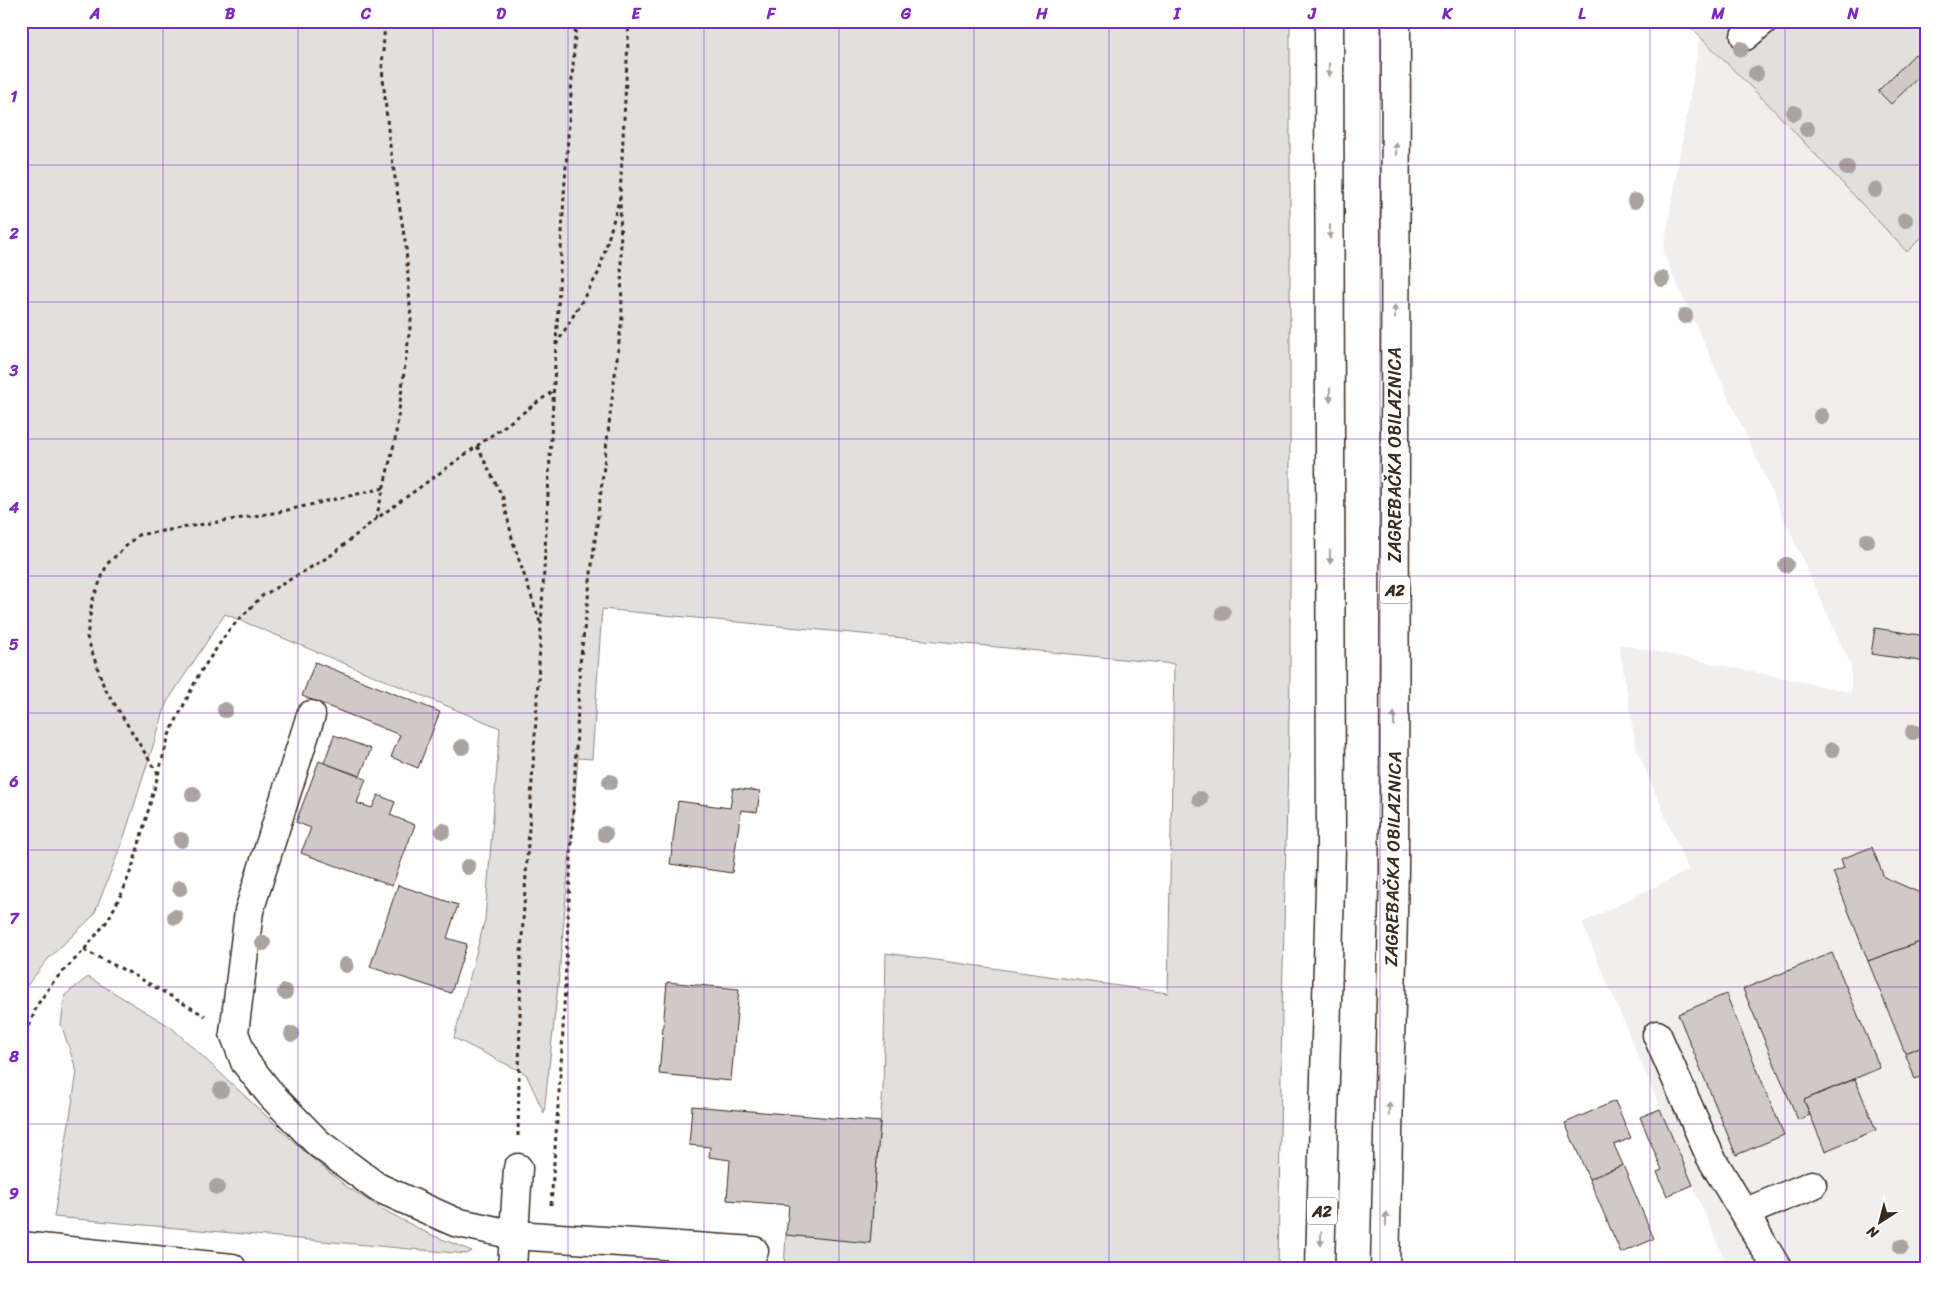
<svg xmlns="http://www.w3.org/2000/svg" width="1948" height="1289" viewBox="0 0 1948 1289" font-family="Sriracha,sans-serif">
  <rect width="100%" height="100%" fill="#fff"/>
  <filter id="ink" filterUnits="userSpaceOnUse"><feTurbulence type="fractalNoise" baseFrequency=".02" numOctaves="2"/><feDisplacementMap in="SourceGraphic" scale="10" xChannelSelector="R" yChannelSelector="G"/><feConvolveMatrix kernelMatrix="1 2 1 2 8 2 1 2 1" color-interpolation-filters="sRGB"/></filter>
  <g filter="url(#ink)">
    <polygon fill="#f1efee" points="1700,37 1771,107 1907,252 1919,239 1927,246 1927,1268 1728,1268 1582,923 1688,870 1636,747 1619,644 1851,692 1851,666 1663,253"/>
    <g fill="#e2e0de" stroke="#8e857e">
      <polygon points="21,21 1290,21 1290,675 1282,1010 1278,1268 784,1268 786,1235 870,1242 883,1090 886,953 1168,993 1174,664 602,609 592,759 578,758 559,976 544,1113 526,1074 454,1038 485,919 500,728 225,614 167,702 123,840 94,915 48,959 21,993"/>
      <polygon points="1684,21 1927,21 1927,232 1907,252 1771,107"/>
      <polygon points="88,977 171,1027 306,1153 347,1187 384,1210 427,1233 472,1251 467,1254 54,1217 77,1072 61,1024 65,995"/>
    </g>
    <g fill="#cfcac7" stroke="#3b2a1e">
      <polygon points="1915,54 1927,66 1927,69 1891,104 1878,91"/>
      <polygon points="1875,628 1927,636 1927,662 1871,654"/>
      <polygon points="315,662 440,712 418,768 391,757 400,735 302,696"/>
      <polygon points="334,735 371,749 360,776 324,763"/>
      <polygon points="319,761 366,779 357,803 372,808 378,795 395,802 390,815 415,825 392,886 301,853 311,828 296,822"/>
      <polygon points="733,788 760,791 757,812 741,810 732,873 670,864 678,801 730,808"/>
      <polygon points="1872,847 1884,877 1927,896 1927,960 1920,942 1868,961 1833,872 1844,868 1841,859"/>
      <polygon points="398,885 458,905 447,938 467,944 451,993 370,967"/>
      <polygon points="1920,942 1927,960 1927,1044 1905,1053 1868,961"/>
      <polygon points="1832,953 1880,1068 1804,1100 1810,1115 1798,1120 1743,989"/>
      <polygon points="667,982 739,989 731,1081 659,1074"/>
      <polygon points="1726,994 1784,1135 1736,1155 1678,1014"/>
      <polygon points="1927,1044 1927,1076 1926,1075 1915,1079 1905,1053"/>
      <polygon points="1855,1079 1876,1130 1825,1151 1804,1100"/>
      <polygon points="1615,1101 1631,1138 1614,1145 1623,1165 1589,1179 1565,1123"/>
      <polygon points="692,1106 880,1122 870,1243 786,1235 789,1205 727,1200 730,1160 709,1157 710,1147 689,1145"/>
      <polygon points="1660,1109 1693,1185 1667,1196 1657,1172 1662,1170 1640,1117"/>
      <polygon points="1623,1165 1654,1239 1621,1253 1589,1179"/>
    </g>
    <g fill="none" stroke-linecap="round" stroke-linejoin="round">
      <g stroke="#3b2a1e" stroke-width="31">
        <g id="minor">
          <polyline points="1745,36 1763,21"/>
          <polyline points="311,715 249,911 234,1033 245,1062 272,1096 318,1143 377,1187 455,1222 515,1235 754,1251"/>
          <polyline points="1657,1035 1710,1156 1777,1268"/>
          <polyline points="1744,1213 1812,1185"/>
          <polyline points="512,1268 518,1168"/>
        </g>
      </g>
      <g stroke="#3b2a1e" stroke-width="31">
        <polyline id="major" points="21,1246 232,1268"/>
      </g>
      <g stroke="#3b2a1e" stroke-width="31">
        <g id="highway">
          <polyline points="1320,1268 1331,848 1329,21"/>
          <polyline points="1385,1268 1394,870 1396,21"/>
        </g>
      </g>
      <g stroke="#3b2a1e" stroke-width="3" stroke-dasharray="4 4" stroke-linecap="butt">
        <polyline points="556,345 599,272 620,197 629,21"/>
        <polyline points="477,446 503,498 513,542 540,622"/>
        <polyline points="376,519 395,440 411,320 406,248 389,139 382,68 385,21"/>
        <polyline points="158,774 104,687 87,637 92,602 107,564 138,535 279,512 384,488"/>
        <polyline points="84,950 134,975 205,1016"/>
        <polyline points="21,1057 26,1035 37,1005 54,981 84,950 108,920 123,891 134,862 169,735 199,674 229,630 262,596 330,556 376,519 553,391"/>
        <polyline points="518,1136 521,953 536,719 564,195 576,21"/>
        <polyline points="551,1205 562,1050 580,664 622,317 620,197"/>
      </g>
      <use href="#minor" stroke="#fff" stroke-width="28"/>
      <use href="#major" stroke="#fff" stroke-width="28"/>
      <use href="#highway" stroke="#fff" stroke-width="28"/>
    </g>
    <g fill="#aaa39e">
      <circle cx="1741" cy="49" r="8"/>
      <circle cx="1756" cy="74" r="8"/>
      <circle cx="1794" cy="113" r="8"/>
      <circle cx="1807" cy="129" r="8"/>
      <circle cx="1847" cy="168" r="8"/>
      <circle cx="1875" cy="190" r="8"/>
      <circle cx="1635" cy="201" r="8"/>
      <circle cx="1905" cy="220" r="8"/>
      <circle cx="1662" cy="279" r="8"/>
      <circle cx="1685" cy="316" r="8"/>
      <circle cx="1821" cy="416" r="8"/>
      <circle cx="1867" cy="541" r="8"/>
      <circle cx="1786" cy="565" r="8"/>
      <circle cx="1223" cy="613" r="8"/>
      <circle cx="225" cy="710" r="8"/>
      <circle cx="1913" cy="732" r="8"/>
      <circle cx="462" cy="747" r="8"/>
      <circle cx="1832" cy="750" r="8"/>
      <circle cx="610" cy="782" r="8"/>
      <circle cx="193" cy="794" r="8"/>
      <circle cx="1200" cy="799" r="8"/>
      <circle cx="443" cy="831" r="8"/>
      <circle cx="605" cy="834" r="8"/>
      <circle cx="181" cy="840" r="8"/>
      <circle cx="468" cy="867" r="8"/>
      <circle cx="180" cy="888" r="8"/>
      <circle cx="175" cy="917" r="8"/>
      <circle cx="263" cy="943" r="8"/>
      <circle cx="346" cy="965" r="8"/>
      <circle cx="285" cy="992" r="8"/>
      <circle cx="292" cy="1034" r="8"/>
      <circle cx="221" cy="1090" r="8"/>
      <circle cx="217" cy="1187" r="8"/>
      <circle cx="1901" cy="1247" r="8"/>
    </g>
    <defs><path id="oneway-solid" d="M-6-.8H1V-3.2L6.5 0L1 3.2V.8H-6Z" transform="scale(1.25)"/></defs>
    <g fill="#a79f9a">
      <use href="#oneway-solid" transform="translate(1329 70) rotate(90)"/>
      <use href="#oneway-solid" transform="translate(1396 149) rotate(-90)"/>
      <use href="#oneway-solid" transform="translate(1330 232) rotate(90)"/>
      <use href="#oneway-solid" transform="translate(1395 312) rotate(-90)"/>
      <use href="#oneway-solid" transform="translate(1330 395) rotate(90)"/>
      <use href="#oneway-solid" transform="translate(1330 557) rotate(90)"/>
      <use href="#oneway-solid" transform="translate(1394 719) rotate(-90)"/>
      <use href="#oneway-solid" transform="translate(1389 1109) rotate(-89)"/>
      <use href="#oneway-solid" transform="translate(1386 1219) rotate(-89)"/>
      <use href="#oneway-solid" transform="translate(1321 1239) rotate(92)"/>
    </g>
  </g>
  <path fill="none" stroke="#7b2cbf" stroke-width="1" stroke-opacity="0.55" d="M163 21V1268M298 21V1268M433 21V1268M568 21V1268M704 21V1268M839 21V1268M974 21V1268M1109 21V1268M1244 21V1268M1380 21V1268M1515 21V1268M1650 21V1268M1785 21V1268M21 165H1927M21 302H1927M21 439H1927M21 576H1927M21 713H1927M21 850H1927M21 987H1927M21 1124H1927"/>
  <g text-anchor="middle" stroke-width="4.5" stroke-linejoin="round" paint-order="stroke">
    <g fill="#fff" stroke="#766a62" stroke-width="1">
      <rect x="1380" y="576.5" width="30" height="27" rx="4"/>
      <rect x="1307" y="1197.5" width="30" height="27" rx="4"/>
    </g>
    <g font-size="16" font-weight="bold" fill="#3b2a1e">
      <text x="1395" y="596">A2</text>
      <text x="1322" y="1217">A2</text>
    </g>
    <g font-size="18" fill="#3b2a1e" stroke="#fff">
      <text transform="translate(1395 455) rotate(-90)" y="6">ZAGREBAČKA OBILAZNICA</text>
      <text transform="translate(1393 859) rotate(-89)" y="6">ZAGREBAČKA OBILAZNICA</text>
    </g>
  </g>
  <rect width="1948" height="1289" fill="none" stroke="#fff" stroke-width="55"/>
  <g transform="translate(1880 1222) rotate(216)" stroke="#ffffff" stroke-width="4" paint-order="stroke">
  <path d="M0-4L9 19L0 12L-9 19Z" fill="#3b2a1e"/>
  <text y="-8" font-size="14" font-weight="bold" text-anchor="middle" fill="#3b2a1e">N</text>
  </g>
  <rect x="28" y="28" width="1892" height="1234" fill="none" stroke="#7b2cbf" stroke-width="2"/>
  <g font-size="16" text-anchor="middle" font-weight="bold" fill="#7b2cbf">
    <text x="95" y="19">A</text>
    <text x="230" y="19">B</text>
    <text x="366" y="19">C</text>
    <text x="501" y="19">D</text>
    <text x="636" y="19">E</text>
    <text x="771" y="19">F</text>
    <text x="906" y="19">G</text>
    <text x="1042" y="19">H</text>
    <text x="1177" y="19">I</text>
    <text x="1312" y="19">J</text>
    <text x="1447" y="19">K</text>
    <text x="1582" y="19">L</text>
    <text x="1718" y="19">M</text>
    <text x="1853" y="19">N</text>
    <text x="14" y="102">1</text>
    <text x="14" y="239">2</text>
    <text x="14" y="376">3</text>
    <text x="14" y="513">4</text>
    <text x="14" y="650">5</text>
    <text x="14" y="787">6</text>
    <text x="14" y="924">7</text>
    <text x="14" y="1062">8</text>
    <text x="14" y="1199">9</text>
  </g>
</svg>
